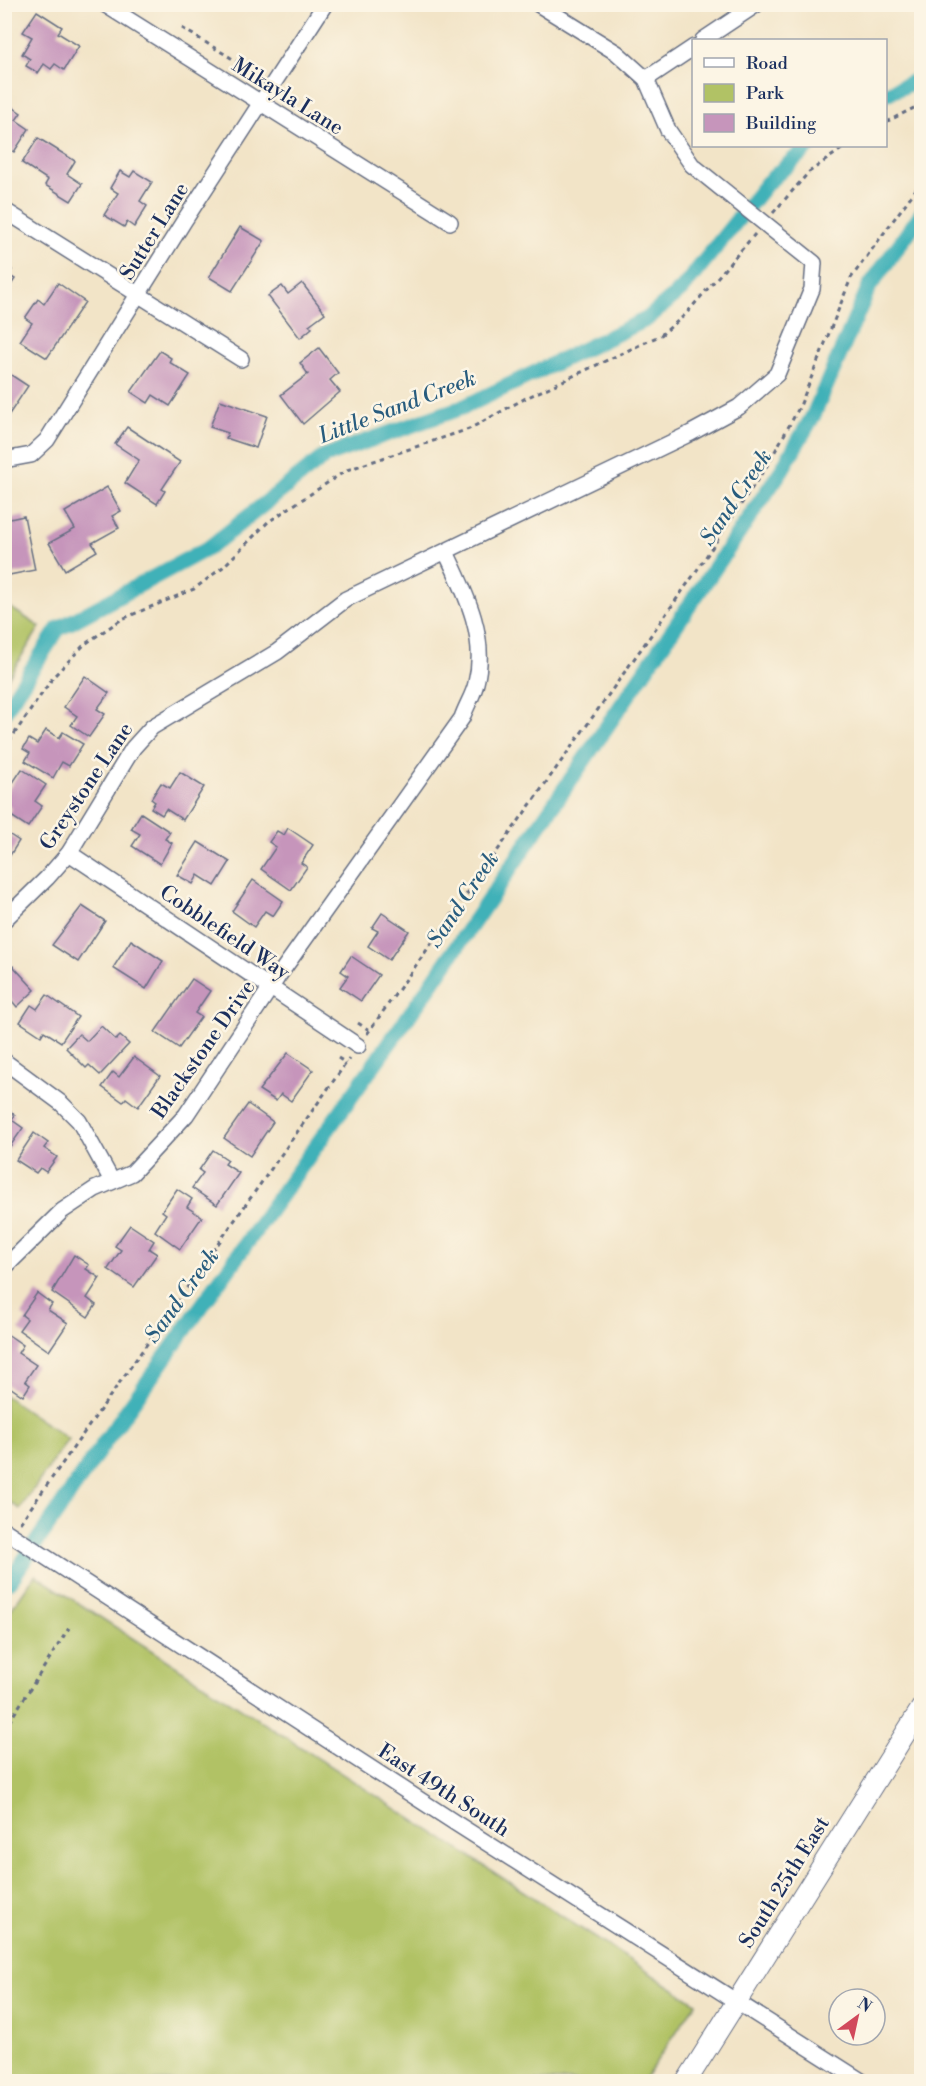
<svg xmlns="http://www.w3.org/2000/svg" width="926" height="2086" viewBox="0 0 926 2086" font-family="'Libre Bodoni',serif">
  <rect width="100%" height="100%" fill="#fcf5e5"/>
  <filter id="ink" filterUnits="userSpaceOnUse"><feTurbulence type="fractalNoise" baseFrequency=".0167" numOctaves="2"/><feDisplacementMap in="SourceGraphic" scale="12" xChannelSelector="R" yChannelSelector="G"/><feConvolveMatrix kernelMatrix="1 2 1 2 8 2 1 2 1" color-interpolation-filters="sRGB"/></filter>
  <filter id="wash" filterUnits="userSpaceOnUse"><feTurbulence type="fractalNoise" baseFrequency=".008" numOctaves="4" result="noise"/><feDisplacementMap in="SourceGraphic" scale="24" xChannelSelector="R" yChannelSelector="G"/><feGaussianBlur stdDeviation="1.35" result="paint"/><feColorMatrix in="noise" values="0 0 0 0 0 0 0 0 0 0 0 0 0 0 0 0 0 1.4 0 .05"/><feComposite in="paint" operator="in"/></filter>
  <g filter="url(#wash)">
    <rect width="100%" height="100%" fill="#f2e4c7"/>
    <g fill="#b1c265" stroke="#667862" stroke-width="1.5">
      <polygon points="5,604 40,627 5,683"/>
      <polygon points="4,1395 68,1439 20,1509 5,1499"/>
      <polygon points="35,1575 696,2003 643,2081 5,2081 5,1618"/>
    </g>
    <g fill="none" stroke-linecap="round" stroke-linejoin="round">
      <polyline stroke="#41b1b8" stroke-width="4.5" points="4,1590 10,1581"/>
      <g stroke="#41b1b8" stroke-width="16">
        <polyline points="886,94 922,78"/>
        <polyline points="4,712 58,629 210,547 325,456 466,406 647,319 682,289 767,183 809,146"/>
        <polyline points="10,1581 111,1433 428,989 781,471 813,416 869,287 922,213"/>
      </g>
    </g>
    <g id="blocks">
      <g fill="#c695bb">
        <polygon points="37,11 62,27 58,33 79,46 64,70 55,64 51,69 44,64 38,73 26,66 30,59 22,54 32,37 23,32"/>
        <polygon points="5,102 21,113 16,120 29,129 14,152 5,146"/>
        <polygon points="38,138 75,161 67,174 82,184 71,201 45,185 48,180 22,163"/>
        <polygon points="120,171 130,177 134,171 152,182 140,201 147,206 134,227 127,222 124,227 104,215 118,193 110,188"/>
        <polygon points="240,227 264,241 232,291 209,277"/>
        <polygon points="4,265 12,270 8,275 15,279 4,295"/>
        <polygon points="58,283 85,302 47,358 20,341 32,323 25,318 38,299 44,304"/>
        <polygon points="302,283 325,313 309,325 312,328 300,338 268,296 282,286 288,294"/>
        <polygon points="319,348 338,373 330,380 340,392 303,424 281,395 308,374 300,363"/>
        <polygon points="160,351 171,358 169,362 190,375 170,406 153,395 148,403 131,392"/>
        <polygon points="5,371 28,386 8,416 5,414"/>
        <polygon points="220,400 267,416 256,448 226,438 228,433 210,427"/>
        <polygon points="127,427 180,462 162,489 165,491 157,504 125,483 139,460 115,444"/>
        <polygon points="107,487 121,511 112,516 119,528 92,543 97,551 65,570 49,543 75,529 65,512"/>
        <polygon points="24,516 35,570 4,576 4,540 9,539 5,520"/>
        <polygon points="85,676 109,693 97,709 105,714 89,737 71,725 77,716 64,707"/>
        <polygon points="46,730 59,738 63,732 83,744 69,766 62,762 53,778 25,761 30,753 23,749 29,739 37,744"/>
        <polygon points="22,769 46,785 35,801 42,806 28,827 8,814 11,808 4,804 4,796"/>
        <polygon points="180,772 204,787 183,820 166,809 162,815 151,808 155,802 151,799 161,783 170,788"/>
        <polygon points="141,813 170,832 165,839 172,843 160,864 132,846 140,834 131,829"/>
        <polygon points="288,828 313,845 301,863 307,867 291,890 261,869 276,847 269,842 277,831 284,835"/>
        <polygon points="4,831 19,841 9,857 4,854"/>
        <polygon points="198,842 230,862 215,886 198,875 193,884 177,875"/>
        <polygon points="253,880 283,901 273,916 265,911 254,927 232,911"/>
        <polygon points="82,906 105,921 78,962 52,945"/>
        <polygon points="382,913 409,931 389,960 368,946 378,931 372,928"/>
        <polygon points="131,940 163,961 146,989 113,968"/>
        <polygon points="351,956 379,975 361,1001 340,987 348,976 341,971"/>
        <polygon points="13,966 35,990 17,1007 8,996 4,999 4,974"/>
        <polygon points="192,979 210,991 195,1013 201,1017 179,1048 155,1032"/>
        <polygon points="47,995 78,1017 61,1042 44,1031 41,1036 20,1022 31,1005 37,1009"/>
        <polygon points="101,1026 116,1040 120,1036 129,1044 100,1075 89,1065 86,1068 66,1048 79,1034 87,1041"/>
        <polygon points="288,1053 313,1070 291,1101 281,1094 276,1101 259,1090"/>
        <polygon points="134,1057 160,1076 138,1107 126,1098 123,1102 102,1087 113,1072 119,1077"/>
        <polygon points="248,1104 273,1122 250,1156 224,1138"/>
        <polygon points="4,1107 15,1115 12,1120 23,1128 4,1155"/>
        <polygon points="34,1133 48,1143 44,1148 57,1157 46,1172 40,1168 36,1173 16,1160"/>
        <polygon points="213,1150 228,1160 225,1164 239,1173 217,1205 192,1188 203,1173 199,1170"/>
        <polygon points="177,1189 192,1199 187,1207 202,1217 180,1249 155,1231 166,1214 162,1211"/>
        <polygon points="130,1225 154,1241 149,1249 157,1254 134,1287 108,1269 121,1250 115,1246"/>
        <polygon points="74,1255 89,1265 86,1269 100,1278 87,1298 96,1305 88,1317 52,1292"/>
        <polygon points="37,1293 52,1304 48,1310 68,1323 49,1351 19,1330 27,1319 22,1315"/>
        <polygon points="7,1334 23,1345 18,1353 36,1365 25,1381 30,1385 23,1396 4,1383 4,1339"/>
      </g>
    </g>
  </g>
  <g filter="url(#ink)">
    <use href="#blocks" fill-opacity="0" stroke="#666e83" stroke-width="1.5"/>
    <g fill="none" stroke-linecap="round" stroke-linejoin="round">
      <g stroke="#666e83" stroke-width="18">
        <g id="minor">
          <polyline points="104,4 450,222"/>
          <polyline points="703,40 757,4"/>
          <polyline points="646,79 694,47"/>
          <polyline points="4,210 241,359"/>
          <polyline points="4,460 31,455 47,440 184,221 325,4"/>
          <polyline points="69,853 358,1046"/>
          <polyline points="4,920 47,878 69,853 133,748 152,727 277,652 346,599 691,433 739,407 777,374 812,289 814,263 692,165 668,130 646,79 617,53 538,4"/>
          <polyline points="4,1061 61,1103 79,1121 112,1181"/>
          <path d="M4 1268 62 1211 95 1189 132 1173 186 1115 277 978 462 718C466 706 474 694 476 683 488 637 465 592 446 552"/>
          <polyline points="4,1530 457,1824 863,2082"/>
        </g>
      </g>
      <g stroke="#666e83" stroke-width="22">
        <polyline id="major" points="686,2082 922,1707"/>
      </g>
      <g stroke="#666e83" stroke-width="3" stroke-dasharray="4.5 4.5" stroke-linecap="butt">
        <polyline points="182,28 241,64"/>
        <polyline points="886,122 922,104"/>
        <polyline points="773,213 809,172 846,146"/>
        <polyline points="4,749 54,676 85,644 122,619 194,589 223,567 268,522 347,470 469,429 526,398 661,335 685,315 755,234"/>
        <polyline points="358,1023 369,1030"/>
        <polyline points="367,1034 693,576 768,464 800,406 851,278 922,181"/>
        <polyline points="338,1058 346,1063"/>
        <polyline points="20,1523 349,1059"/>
        <polyline points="9,1722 69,1628"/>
      </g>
      <use href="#minor" stroke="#fff" stroke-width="15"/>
      <use href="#major" stroke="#fff" stroke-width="20"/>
    </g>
  </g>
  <g text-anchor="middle" stroke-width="5" stroke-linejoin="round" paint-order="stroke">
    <g font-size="21" fill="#1b2f5e" stroke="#fcf5e5">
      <text transform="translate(288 96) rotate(32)" y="7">Mikayla Lane</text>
      <text transform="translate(154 231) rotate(-58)" y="7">Sutter Lane</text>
      <text transform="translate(86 786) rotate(-56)" y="7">Greystone Lane</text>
      <text transform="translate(225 932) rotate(34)" y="7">Cobblefield Way</text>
      <text transform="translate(203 1049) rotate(-55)" y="7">Blackstone Drive</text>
      <text transform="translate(444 1790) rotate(33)" y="7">East 49th South</text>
      <text transform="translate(784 1882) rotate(-58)" y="7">South 25th East</text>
    </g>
    <g font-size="22" font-style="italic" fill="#285c7e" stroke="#fcf5e5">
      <text transform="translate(397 406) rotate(-21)" y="8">Little Sand Creek</text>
      <text transform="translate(735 497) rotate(-56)" y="8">Sand Creek</text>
      <text transform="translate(462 899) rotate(-56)" y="8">Sand Creek</text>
      <text transform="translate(181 1295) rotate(-54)" y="8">Sand Creek</text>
    </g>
  </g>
  <rect width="926" height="2086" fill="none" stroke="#fcf5e5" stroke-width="24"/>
  <rect x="692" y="39" width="195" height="108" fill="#fcf5e5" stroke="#a2a6af" stroke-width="1.5"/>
  <rect x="704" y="58" width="30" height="9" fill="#ffffff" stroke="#a2a6af" stroke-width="1.5"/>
  <text x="746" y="69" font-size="18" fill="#1b2f5e">Road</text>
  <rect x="704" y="84" width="30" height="18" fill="#b1c265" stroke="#a2a6af" stroke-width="1.5"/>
  <text x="746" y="99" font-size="18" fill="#1b2f5e">Park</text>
  <rect x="704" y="114" width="30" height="18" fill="#c695bb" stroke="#a2a6af" stroke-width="1.5"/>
  <text x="746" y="129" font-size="18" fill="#1b2f5e">Building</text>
  <g transform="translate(857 2017) rotate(33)"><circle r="28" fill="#fcf5e5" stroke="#a2a6af" stroke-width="1.5"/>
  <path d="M0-4.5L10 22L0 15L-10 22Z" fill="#d1495b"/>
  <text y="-9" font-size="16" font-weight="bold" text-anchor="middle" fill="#1b2f5e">N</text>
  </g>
</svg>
